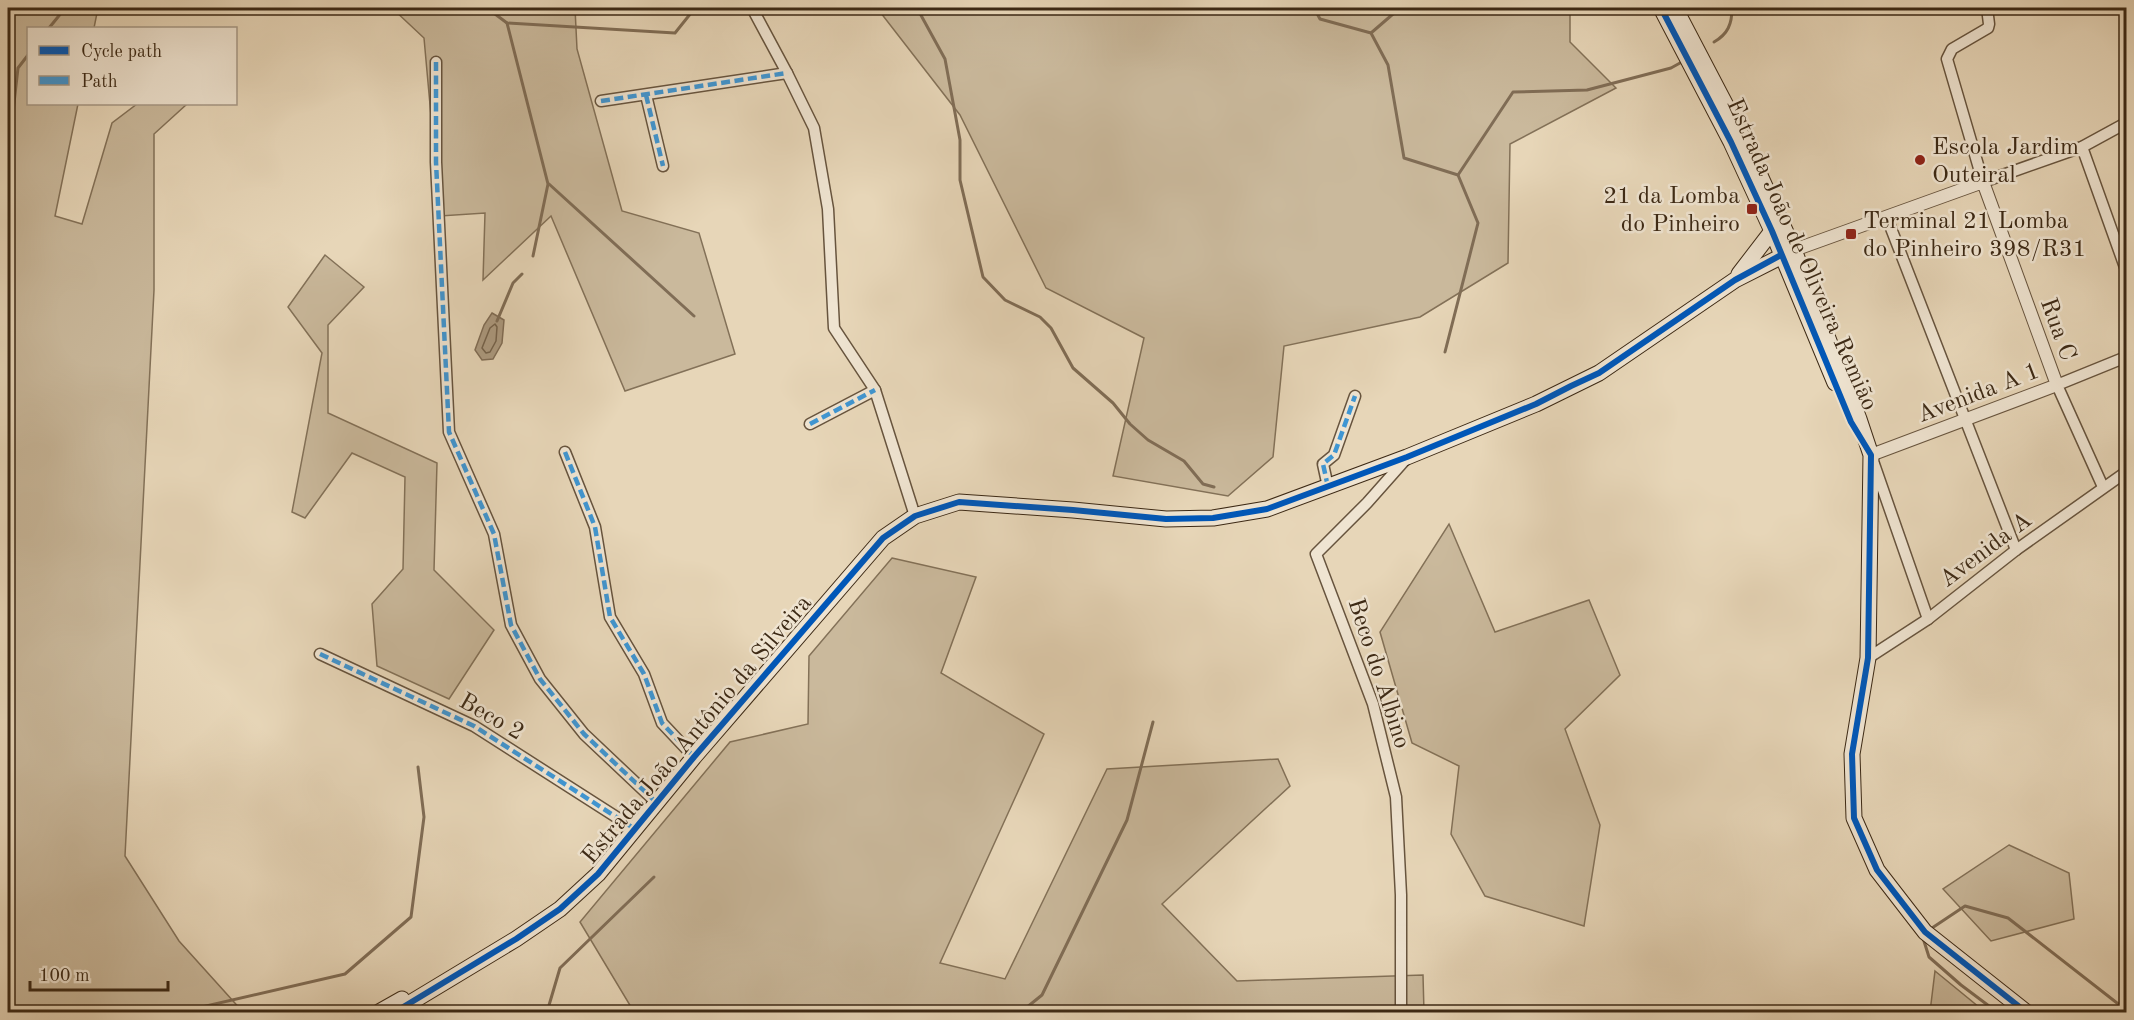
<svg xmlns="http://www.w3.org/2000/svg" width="2134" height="1020" viewBox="0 0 2134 1020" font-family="'Old Standard TT',serif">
  <rect width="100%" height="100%" fill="#e7d6b8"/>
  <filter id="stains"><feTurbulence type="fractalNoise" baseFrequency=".00333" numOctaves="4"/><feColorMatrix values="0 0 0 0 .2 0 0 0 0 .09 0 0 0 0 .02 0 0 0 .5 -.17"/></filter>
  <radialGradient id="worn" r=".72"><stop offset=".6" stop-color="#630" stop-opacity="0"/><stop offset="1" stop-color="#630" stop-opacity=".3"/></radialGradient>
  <g fill="#cab99c" stroke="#837158" stroke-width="1.5">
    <polygon points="8,8 98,8 94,28 28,28 28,104 78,104 55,216 82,224 112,123 137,104 187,104 154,134 154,290 125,856 179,941 243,1012 8,1012"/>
    <polygon points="392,8 575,8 577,49 622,211 699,233 735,354 625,391 551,216 483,280 485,213 440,216 424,38"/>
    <polygon points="877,8 1570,8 1570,42 1616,88 1510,144 1508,263 1420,317 1284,346 1273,457 1228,496 1113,476 1144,338 1046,288 960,115"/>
    <polygon points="325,255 364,287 328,325 328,413 437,463 434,570 494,630 449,699 377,666 372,604 403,569 405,477 352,453 305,518 292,512 322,353 288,307"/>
    <polygon points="1449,524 1495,632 1589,600 1620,675 1565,729 1600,825 1584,926 1485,896 1451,834 1459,766 1412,743 1380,632"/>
    <polygon points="892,558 976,577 941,673 1044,734 940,963 1005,979 1107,769 1278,759 1290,786 1162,904 1237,981 1423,975 1424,1012 634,1012 580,922 730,742 808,724 809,656"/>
    <polygon points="2009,845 2069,873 2074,919 1991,941 1943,889"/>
    <polygon points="1935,971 1985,1012 1930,1012"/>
  </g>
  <polygon fill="#ad9b81" stroke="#806d56" stroke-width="1.5" points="492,313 504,320 502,343 493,359 482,360 475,350 484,325"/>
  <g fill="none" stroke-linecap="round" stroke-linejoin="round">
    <polygon stroke="#74624b" stroke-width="1.5" points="495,324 497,327 496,341 490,352 486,353 482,348 490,328"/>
    <g stroke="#806d56" stroke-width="3">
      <polyline points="487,8 507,23 675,33 695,8"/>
      <polyline points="917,8 945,59 960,140 960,180 983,277 1005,300 1040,317 1051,328 1073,368 1113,403 1130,424 1148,440 1184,461 1203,484 1214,487"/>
      <polyline points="1314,8 1320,19 1371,33 1388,65 1404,158 1458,175 1478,223 1445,352"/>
      <polyline points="507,23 548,184 533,256"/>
      <polyline points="49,28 62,12 61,8"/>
      <polyline points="1371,33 1400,8"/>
      <path d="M1714 42C1728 34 1732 24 1732 8"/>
      <polyline points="8,155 18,68 28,55"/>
      <polyline points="1458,175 1513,92 1587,90 1671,68 1680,63"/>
      <polyline points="549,184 694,316"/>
      <polyline points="497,321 513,283 522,274"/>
      <polyline points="1929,930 1965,906 2008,918 2126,1010"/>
      <polyline points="1923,938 1929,957 1961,985 1997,1012"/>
      <polyline points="180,1012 345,974 411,917 424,817 418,767"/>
      <polyline points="547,1012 560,968 654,877"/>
      <polyline points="1021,1012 1042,995 1127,820 1153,722"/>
    </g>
    <g stroke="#67543e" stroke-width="13">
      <g id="minor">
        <polyline points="752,8 787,73 814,128 828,209 834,328 875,390 915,516"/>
        <polyline points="1987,8 1989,24 1988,28 1952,49 1947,59 1983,182 2082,147 2126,123"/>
        <polyline points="436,62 436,162 449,432 494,534 511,625 540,679 584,734 656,802"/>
        <polyline points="646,95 663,166"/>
        <polyline points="601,101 787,73"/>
        <polyline points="2082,147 2126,270"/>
        <polyline points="1887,218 2016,550"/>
        <polyline points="810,424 875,390"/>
        <polyline points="565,452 595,527 610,617 644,674 662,723 694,757"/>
        <polyline points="1874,464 1928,619"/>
        <polyline points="1328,487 1323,464 1334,455 1355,396"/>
        <polyline points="2103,487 2057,385 2126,357"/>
        <polyline points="320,654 474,726 635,829"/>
        <polyline points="1868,658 1928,619 2016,550 2126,472"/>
        <polyline points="1401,1012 1401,895 1396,797 1373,704 1316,554 1367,503 1406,459"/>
      </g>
    </g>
    <g stroke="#67543e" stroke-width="14">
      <polyline id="tertiary" points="1794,250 1983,182 2057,385 1871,455"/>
    </g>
    <g stroke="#3c2915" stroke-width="17">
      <g id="secondary">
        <polyline points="1661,8 1731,142 1772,231 1835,383"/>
        <polyline points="1675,8 1743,138 1794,250 1859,419 1871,455 1868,658 1852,754 1854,818 1877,870 1925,932 2026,1012"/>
        <polyline points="1739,274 1772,231"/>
        <polyline points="379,1012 402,999"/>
        <polyline points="395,1012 516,939 560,909 598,874 694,757 883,538 915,516 959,502 1073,510 1166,519 1213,518 1267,509 1407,457 1536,404 1599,373 1735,280 1794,250"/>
      </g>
    </g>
    <use href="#minor" stroke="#efe4d1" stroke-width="10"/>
    <use href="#tertiary" stroke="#efe4d1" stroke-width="12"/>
    <use href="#secondary" stroke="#efe4d1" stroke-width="15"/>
    <g stroke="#3f96d3" stroke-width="4.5" stroke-dasharray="9 4.5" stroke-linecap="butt">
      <polyline points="436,62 436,162 449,432 494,534 511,625 540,679 584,734 656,802"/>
      <polyline points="646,95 663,166"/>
      <polyline points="601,101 787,73"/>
      <polyline points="810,424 875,390"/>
      <polyline points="565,452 595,527 610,617 644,674 662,723 694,757"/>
      <polyline points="1328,487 1323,464 1334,455 1355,396"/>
      <polyline points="320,654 474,726 635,829"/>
    </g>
    <g stroke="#efe4d1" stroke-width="10">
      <g id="cycleway">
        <polyline points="1661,8 1731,142 1772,231 1851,422 1871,455 1868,658 1852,754 1854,818 1877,870 1925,932 2026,1012"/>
        <polyline points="395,1012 516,939 560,909 598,874 694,757 883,538 915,516 959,502 1073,510 1166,519 1213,518 1267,509 1407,457 1536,404 1571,386 1599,373 1735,280 1781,255"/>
      </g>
    </g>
    <use href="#cycleway" stroke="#0057b8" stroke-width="6"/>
  </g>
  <g fill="#8f2418" stroke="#efe4d1" stroke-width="2">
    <circle cx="1920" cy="160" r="6"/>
    <rect x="1746" y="203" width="12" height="12" rx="3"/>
    <rect x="1845" y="228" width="12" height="12" rx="3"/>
  </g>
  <g text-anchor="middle" stroke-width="5" stroke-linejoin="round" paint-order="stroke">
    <g font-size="24" fill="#3c2915" stroke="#efe4d1" text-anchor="start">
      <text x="1932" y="154">Escola Jardim<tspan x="1932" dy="28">Outeiral</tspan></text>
      <text x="1740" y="203" text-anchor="end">21 da Lomba<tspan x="1740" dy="28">do Pinheiro</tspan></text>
      <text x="1863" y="228">Terminal 21 Lomba<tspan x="1863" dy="28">do Pinheiro 398/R31</tspan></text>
    </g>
    <g font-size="24" fill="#3c2915" stroke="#efe4d1">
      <text transform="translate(1803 254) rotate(66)" y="8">Estrada João de Oliveira Remião</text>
      <text transform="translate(2059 329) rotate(70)" y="8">Rua C</text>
      <text transform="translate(1978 392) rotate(-21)" y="8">Avenida A 1</text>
      <text transform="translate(1985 549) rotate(-37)" y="8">Avenida A</text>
      <text transform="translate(1380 673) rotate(72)" y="8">Beco do Albino</text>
      <text transform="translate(492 716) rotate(30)" y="8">Beco 2</text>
      <text transform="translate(696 729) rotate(-50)" y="8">Estrada João Antônio da Silveira</text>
    </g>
  </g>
  <rect width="2134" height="1020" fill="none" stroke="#e7d6b8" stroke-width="30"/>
  <rect x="9" y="9" width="2116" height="1002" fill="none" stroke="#3c2915" stroke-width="3"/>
  <rect x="15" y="15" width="2104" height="990" fill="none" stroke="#3c2915" stroke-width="1.5"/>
  <rect x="27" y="27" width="210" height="78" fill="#efe4d1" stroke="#a79986" stroke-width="1.5"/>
  <rect x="39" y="46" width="30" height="9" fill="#0057b8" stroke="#a79986" stroke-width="1.5"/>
  <text x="81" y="57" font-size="18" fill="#3c2915">Cycle path</text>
  <rect x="39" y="76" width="30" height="9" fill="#3f96d3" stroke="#a79986" stroke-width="1.5"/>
  <text x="81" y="87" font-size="18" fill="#3c2915">Path</text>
  <path d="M30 981v9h138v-9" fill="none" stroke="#3c2915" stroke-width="3"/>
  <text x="39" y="981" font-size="18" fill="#3c2915" stroke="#efe4d1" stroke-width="4.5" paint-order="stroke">100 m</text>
  <rect width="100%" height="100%" filter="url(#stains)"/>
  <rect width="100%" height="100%" fill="url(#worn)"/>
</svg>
